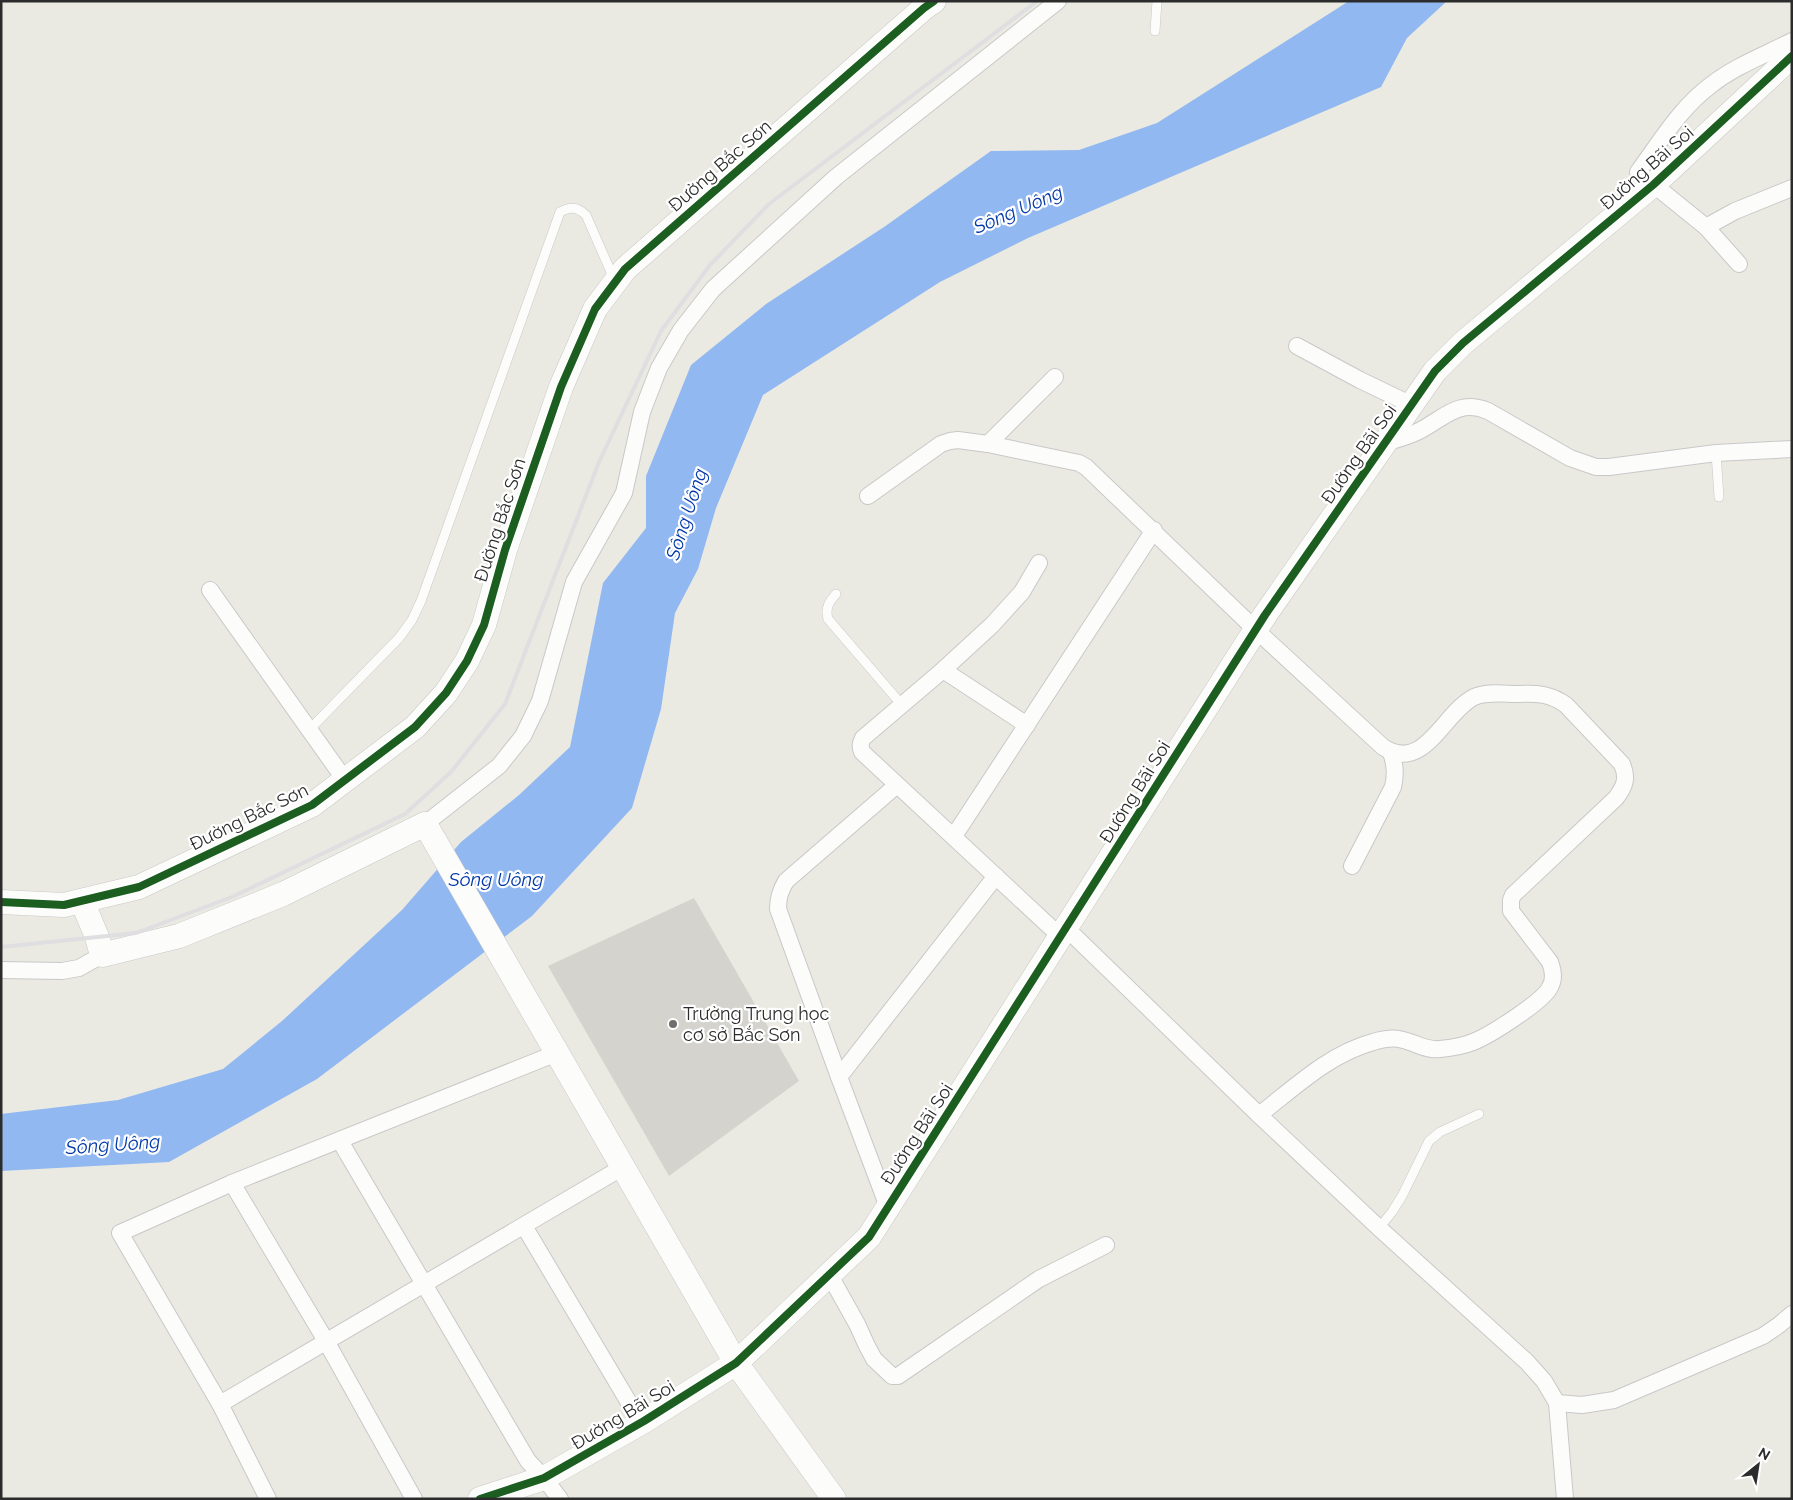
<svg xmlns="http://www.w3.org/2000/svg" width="1793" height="1500" viewBox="0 0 1793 1500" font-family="Raleway,sans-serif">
  <rect width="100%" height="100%" fill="#ebeae2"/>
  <polygon fill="#91b8f1" points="1349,1 1447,1 1407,38 1381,87 1028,238 940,282 763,395 716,508 698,569 675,613 661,709 632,808 532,916 317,1079 169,1162 1,1171 1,1114 118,1100 223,1069 282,1021 402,910 461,842 519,795 570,747 603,583 646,528 646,476 691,365 766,304 884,227 991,151 1079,150 1157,123"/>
  <polygon fill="#d4d3cd" points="694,898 799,1081 669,1176 548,966"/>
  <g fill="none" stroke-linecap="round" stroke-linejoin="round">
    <g stroke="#c9c8c8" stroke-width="10">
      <g id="lane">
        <polyline points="1155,31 1157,1"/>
        <polyline points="1716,453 1719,497"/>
        <path d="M836 594C829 602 825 608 828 619L902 705"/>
        <path d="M309 730 399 638 412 620 421 601 560 212C571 206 577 207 586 215L614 279"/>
        <polyline points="1379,1228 1392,1212 1402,1196 1429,1141 1440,1132 1479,1114"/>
      </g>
    </g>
    <g stroke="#c9c8c8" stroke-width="18">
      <g id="street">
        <polyline points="1706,227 1735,211 1792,188"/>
        <path d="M1739 264 1706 227 1638 172C1660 142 1680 108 1711 85 1735 66 1765 55 1792 41"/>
        <polyline points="1297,346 1360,380 1412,405"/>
        <path d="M1387 442C1399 439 1410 436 1421 430 1445 417 1459 399 1488 411L1570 458 1596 467H1609L1716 453 1792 449"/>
        <polyline points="988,444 1055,377"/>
        <path d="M868 496 941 444 950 441 958 440 988 444 1079 463 1086 467 1256 630 1383 747C1424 774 1443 713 1474 697 1487 691 1505 694 1519 694 1537 693 1551 694 1566 705L1622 764C1628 778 1625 786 1616 798L1513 895 1511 900V911L1550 962C1553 970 1555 979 1550 987 1544 1001 1489 1036 1473 1042 1463 1046 1451 1048 1440 1049 1427 1051 1416 1043 1403 1040 1394 1037 1383 1039 1373 1042 1329 1054 1294 1088 1259 1115"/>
        <path d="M1039 563 1022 592 992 625 943 670 863 738C860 744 860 746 862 752L1061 937"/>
        <polyline points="210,590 345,780"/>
        <polyline points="943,670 1027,725"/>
        <polyline points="425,824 499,766 523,736 540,701 574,582 624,493 642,412 659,368 681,330 713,289 836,177 1058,1"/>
        <polyline points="954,836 1154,530"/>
        <path d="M1352 866 1393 787C1396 774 1395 765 1391 752"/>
        <polyline points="1066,928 1259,1115 1379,1228 1527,1362 1544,1381 1557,1403 1565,1499"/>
        <polyline points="1,970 62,971 79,968 102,955"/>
        <polyline points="839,1077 996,876"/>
        <polyline points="340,1141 528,1461 544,1478 560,1499"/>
        <polyline points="232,1183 326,1341 414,1499"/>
        <path d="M888 1207 839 1077 778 909C778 898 780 891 786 881L897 785"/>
        <polyline points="524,1226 631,1406 644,1421"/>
        <polyline points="829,1274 857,1324 867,1346 874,1359 892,1376 898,1376 1039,1279 1106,1245"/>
        <polyline points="1557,1403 1582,1405 1614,1400 1763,1336 1779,1325 1792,1314"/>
        <polyline points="220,1404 623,1167"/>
        <polyline points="268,1499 220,1404 120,1233 232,1183 557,1053"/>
      </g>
    </g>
    <g stroke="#c9c8c8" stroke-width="25">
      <g id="secondary">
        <polyline points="82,901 97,937 102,955 179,936 283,894 425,824 736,1363 834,1499"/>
        <polyline points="1,902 64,905 139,887 312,805 415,727 446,693 467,661 484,625 505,550 561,387 595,309 625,269 924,8 934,1"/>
        <polyline points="480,1499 544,1478 644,1421 736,1363 869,1237 1265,615 1435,371 1463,343 1653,185 1792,56"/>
      </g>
    </g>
    <use href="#lane" stroke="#fcfcfb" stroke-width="9"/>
    <use href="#street" stroke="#fcfcfb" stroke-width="16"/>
    <use href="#secondary" stroke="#fcfcfb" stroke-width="24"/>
    <polyline stroke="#dfdee0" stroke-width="4" points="1,947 136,933 232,897 405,814 451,772 505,704 599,462 661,331 710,265 769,204 1037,1"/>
    <g stroke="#fff" stroke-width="11">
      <g id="cycleway">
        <polyline points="1,902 64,905 139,887 312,805 415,727 446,693 467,661 484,625 505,550 561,387 595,309 625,269 924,8 934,1"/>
        <polyline points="480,1499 544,1478 644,1421 736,1363 869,1237 1265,615 1435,371 1463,343 1653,185 1792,56"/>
      </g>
    </g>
    <use href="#cycleway" stroke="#1b5e20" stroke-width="8"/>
  </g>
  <circle fill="#6f6e6c" stroke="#fff" stroke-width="2" cx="673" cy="1024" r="5"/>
  <g text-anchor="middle" stroke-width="4.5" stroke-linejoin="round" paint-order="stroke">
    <g font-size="18" fill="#2c2c2c" stroke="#fff">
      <text transform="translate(720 166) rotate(-41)" y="6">Đường Bắc Sơn</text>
      <text transform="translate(1647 168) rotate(-41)" y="6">Đường Bãi Soi</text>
      <text transform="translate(1359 454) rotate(-55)" y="6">Đường Bãi Soi</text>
      <text transform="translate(500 520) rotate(-72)" y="6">Đường Bắc Sơn</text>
      <text transform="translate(1135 792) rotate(-58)" y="6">Đường Bãi Soi</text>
      <text transform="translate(249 817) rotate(-26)" y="6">Đường Bắc Sơn</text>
      <text transform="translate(917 1134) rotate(-57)" y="6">Đường Bãi Soi</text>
      <text transform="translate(623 1415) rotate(-31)" y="6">Đường Bãi Soi</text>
    </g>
    <g font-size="18" fill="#2c2c2c" stroke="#fff" text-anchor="start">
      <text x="683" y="1020">Trường Trung học<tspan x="683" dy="21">cơ sở Bắc Sơn</tspan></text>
    </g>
    <g font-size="19" font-style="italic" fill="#0439a9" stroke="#fff">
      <text transform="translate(1018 209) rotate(-23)" y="7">Sông Uông</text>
      <text transform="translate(686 514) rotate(-72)" y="7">Sông Uông</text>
      <text x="496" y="886">Sông Uông</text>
      <text transform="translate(113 1144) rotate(-4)" y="7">Sông Uông</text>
    </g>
  </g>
  <rect width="1793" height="1500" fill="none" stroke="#2c2c2c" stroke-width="5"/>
  <g transform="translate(1758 1465) rotate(30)" stroke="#ffffff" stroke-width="4" paint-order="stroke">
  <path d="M0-4L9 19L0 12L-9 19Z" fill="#2c2c2c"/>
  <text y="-8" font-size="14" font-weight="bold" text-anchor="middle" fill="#2c2c2c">N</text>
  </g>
</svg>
